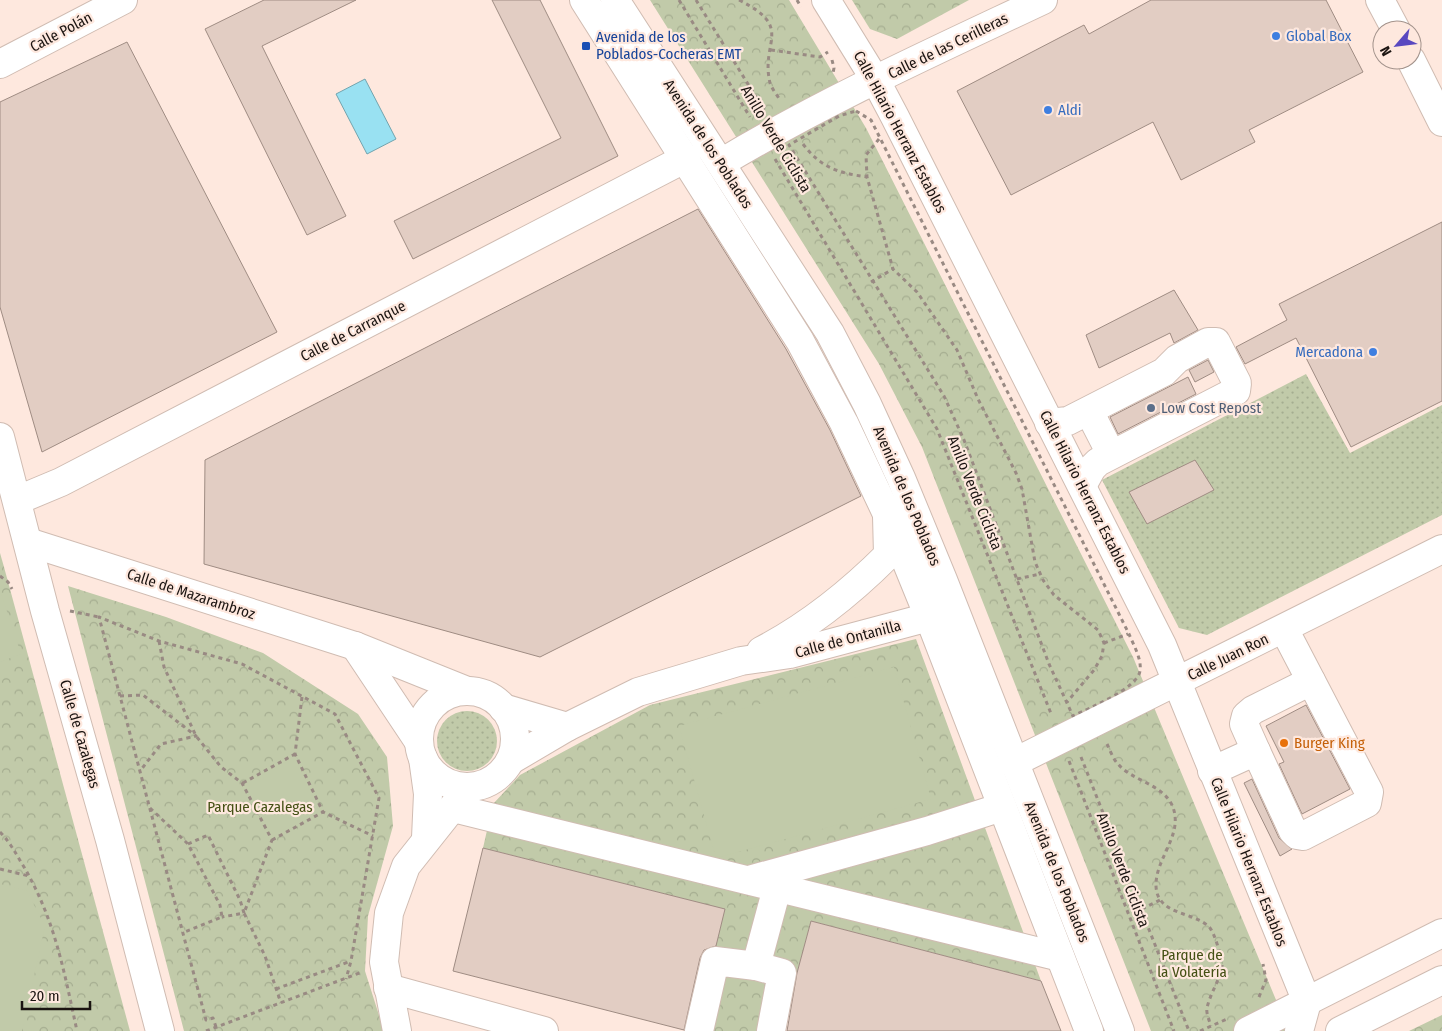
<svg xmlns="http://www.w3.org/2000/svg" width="1442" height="1031" viewBox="0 0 1442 1031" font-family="'Fira Sans Condensed',sans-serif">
  <defs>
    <pattern id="grass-dots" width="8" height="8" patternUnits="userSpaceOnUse" patternTransform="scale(1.25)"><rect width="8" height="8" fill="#c1caa9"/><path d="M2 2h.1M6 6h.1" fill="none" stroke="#a5ad90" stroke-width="1.8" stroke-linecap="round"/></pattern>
    <pattern id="forest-crowns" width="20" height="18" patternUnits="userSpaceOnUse" patternTransform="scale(1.25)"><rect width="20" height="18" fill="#c1caa9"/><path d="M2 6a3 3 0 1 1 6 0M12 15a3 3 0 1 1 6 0" fill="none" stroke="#a5ad90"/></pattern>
  </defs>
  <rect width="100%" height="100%" fill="#fee8de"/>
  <g fill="url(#grass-dots)">
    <polygon points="1306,374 1350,453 1442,405 1442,515 1207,635 1179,628 1102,480"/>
    <circle cx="467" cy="741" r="30"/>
  </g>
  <g fill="url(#forest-crowns)">
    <polygon points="650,0 789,0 866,128 1133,657 1289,1031 1151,1031 922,447 879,364"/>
    <polygon points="852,0 969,0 897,39 870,29"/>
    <polygon points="0,553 4,567 130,1031 0,1031"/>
    <polygon points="68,586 166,617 263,653 358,714 387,757 393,826 368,916 365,971 384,1031 184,1031"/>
    <polygon points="916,639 1041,981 811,921 782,1031 694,1031 724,909 483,848 493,804 520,775 650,705"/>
    <polygon points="1442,1015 1442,1031 1409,1031"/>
  </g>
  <g fill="#c1caa9">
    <polygon points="0,590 21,654 0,662"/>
    <polygon points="894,667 931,799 716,858 679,726"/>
    <polygon points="295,754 323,812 272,840 242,783"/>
    <polygon points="0,884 27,891 45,926 22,1031 0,1031"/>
  </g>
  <polygon fill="#99e1f2" stroke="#73a4ae" points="365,79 396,139 367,154 336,94"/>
  <g fill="#e2cdc3" stroke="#9f8c83">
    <polygon points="264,0 356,0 262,46 346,216 307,235 205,29"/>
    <polygon points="492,0 540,0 618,156 413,259 394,221 561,138"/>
    <polygon points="1151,0 1326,0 1363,72 1249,130 1255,142 1181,180 1153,122 1011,195 957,91 1084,25 1089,34"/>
    <polygon points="127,42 277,332 42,452 0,307 0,102"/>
    <polygon points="698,209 786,349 830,430 861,496 540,657 204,564 205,460"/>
    <polygon points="1442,222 1442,401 1351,447 1296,338 1245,364 1236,347 1287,320 1279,304"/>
    <polygon points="1174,290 1198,330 1174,343 1170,333 1099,368 1086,335"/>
    <polygon points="1208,360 1214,372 1195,382 1189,370"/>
    <polygon points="1188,377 1196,394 1118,434 1110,417"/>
    <polygon points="1195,460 1214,490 1147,524 1129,492"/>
    <polygon points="1306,705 1350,789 1302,814 1279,764 1284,762 1266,726"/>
    <polygon points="1252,779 1279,838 1292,849 1280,856 1244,783"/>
    <polygon points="483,848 725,909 716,946 704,950 700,958 684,1030 453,971"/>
    <polygon points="811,921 1041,981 1061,1031 787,1031 797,973"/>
  </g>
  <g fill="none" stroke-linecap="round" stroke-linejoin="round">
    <g stroke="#d0bcb2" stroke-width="30">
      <g id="minor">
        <polyline points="826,0 876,81 895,117 1162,645 1307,1002 1299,1031"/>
        <polyline points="1380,0 1396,30"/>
        <polyline points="1411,60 1442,122"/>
        <polyline points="0,64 123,0"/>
        <path d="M721 163C824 101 935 51 1043 0"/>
        <polyline points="1089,411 1111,454"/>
        <polyline points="1049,423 1068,421 1164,372 1177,359 1208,342 1216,342 1237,383 1236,391 1098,462 1092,468 1082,486"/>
        <polyline points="0,437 45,611 110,840 160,1031"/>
        <polyline points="18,500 61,482 686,158"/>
        <polyline points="28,542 355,646 467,691"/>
        <polyline points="355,646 419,742"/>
        <path d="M761 651C809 626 850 593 888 555L887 516"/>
        <circle cx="467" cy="739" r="48"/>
        <polyline points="503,708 567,727"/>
        <polyline points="1256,751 1244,724 1246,716 1253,710 1311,681"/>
        <polyline points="423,758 428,794 426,838"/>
        <polyline points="511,760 567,727 638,692 741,661 790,654 929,617 950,608"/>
        <polyline points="1013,763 1442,549"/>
        <polyline points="1212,771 1256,751 1293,831 1297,835 1303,836 1367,803 1369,792 1284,629"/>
        <polyline points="453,808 1060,957"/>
        <polyline points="749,880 927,831 1002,807"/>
        <polyline points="756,966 777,888"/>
        <polyline points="388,988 544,1031"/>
        <polyline points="397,1031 384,962 389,913 406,866 464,793"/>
        <polyline points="699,1031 715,961 756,966 782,973 771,1031"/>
        <polyline points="1248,1031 1442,933"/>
        <polyline points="1340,1031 1442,980"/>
      </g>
    </g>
    <g stroke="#d0bcb2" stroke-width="30">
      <g id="major">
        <polyline points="584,0 800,341 844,423 887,514 929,617 1089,1031"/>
        <polyline points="615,0 830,333 867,404 901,478 943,580 1120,1031"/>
      </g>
    </g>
    <g stroke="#998a83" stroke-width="3" stroke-dasharray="4 4" stroke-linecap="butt">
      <polyline points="679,0 750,117"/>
      <polyline points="696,0 764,110"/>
      <path d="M739 0C795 28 760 41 770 83 772 89 777 95 780 100"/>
      <polyline points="797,0 801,7"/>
      <polyline points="771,50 820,57 828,52"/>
      <polyline points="832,60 834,68 833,73"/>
      <path d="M856 111 871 120 1129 634C1133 644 1142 659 1140 671 1137 689 1089 708 1073 716L1049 664 964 440 944 396 789 145 839 116Z"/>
      <polyline points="879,139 866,155 867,177 893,269 917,292 957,350 978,399 1016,473 1022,489 1035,562 1043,580 1054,595 1098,630 1104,643 1102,656 1094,670 1067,702"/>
      <path d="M803 144C821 168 839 173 867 177"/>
      <polyline points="775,159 937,429 1052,716"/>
      <polyline points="871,282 893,269"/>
      <polyline points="0,576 8,582 12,589"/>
      <polyline points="1017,579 1040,574"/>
      <polyline points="70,611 99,617"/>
      <polyline points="159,641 164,667 196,736 221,767 242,783 272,840 244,913 265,956 281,1003"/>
      <polyline points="1104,643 1128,634"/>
      <polyline points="120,696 143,695 196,736 161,744 140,771"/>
      <polyline points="302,697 295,754 323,812 373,836"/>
      <path d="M1107 744C1110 750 1113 759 1118 764 1131 780 1162 784 1172 805 1185 834 1155 858 1156 886 1157 916 1195 911 1210 928 1215 934 1223 961 1222 968 1219 981 1210 994 1207 1008 1206 1013 1209 1020 1211 1026"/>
      <polyline points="1081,757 1189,1031"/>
      <polyline points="1069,761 1174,1031"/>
      <polyline points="243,783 295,754"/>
      <polyline points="150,808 188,844 220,905 222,917 182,933"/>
      <path d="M0 832C10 842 16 854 24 867 55 920 64 971 77 1031"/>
      <polyline points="272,840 323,812"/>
      <polyline points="188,844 208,835 240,900 244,913 222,917"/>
      <polyline points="0,869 29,876"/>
      <polyline points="1142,909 1160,900"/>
      <polyline points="276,989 351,961"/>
      <polyline points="1259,997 1266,980 1263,964"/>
      <polyline points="216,1027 213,1018 206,1020 99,617 159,641 242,664 335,714 379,798 351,961 346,979"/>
      <polyline points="206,1031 362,972"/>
      <polyline points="1200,1031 1227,1019"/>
    </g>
    <use href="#minor" stroke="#fff" stroke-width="28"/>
    <use href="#major" stroke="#fff" stroke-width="28"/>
  </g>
  <g fill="#3f7fe0" stroke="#fee8de" stroke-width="2">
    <circle cx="1276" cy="36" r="5"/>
    <circle cx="1048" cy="110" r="5"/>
    <circle cx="1373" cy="352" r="5"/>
  </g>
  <rect fill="#1a4fb4" stroke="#fee8de" stroke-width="2" x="581" y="41" width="10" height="10" rx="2.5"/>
  <circle fill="#5c6f8a" stroke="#fee8de" stroke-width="2" cx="1151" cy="408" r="5"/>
  <circle fill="#e8710a" stroke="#fee8de" stroke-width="2" cx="1284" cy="743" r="5"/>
  <g text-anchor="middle" stroke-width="4.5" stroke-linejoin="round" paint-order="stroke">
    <g font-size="15" fill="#1b1411" stroke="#fee8de">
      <text transform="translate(61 32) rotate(-28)" y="5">Calle Polán</text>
      <text transform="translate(948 46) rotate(-26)" y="5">Calle de las Cerilleras</text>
      <text transform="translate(900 132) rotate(62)" y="5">Calle Hilario Herranz Establos</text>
      <text transform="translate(776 139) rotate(59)" y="5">Anillo Verde Ciclista</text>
      <text transform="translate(708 144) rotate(57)" y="5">Avenida de los Poblados</text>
      <text transform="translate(353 331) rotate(-27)" y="5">Calle de Carranque</text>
      <text transform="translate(1085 492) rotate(63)" y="5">Calle Hilario Herranz Establos</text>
      <text transform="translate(975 493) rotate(68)" y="5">Anillo Verde Ciclista</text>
      <text transform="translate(907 496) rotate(67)" y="5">Avenida de los Poblados</text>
      <text transform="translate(191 594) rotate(18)" y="5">Calle de Mazarambroz</text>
      <text transform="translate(848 639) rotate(-15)" y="5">Calle de Ontanilla</text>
      <text transform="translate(1228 657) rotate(-26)" y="5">Calle Juan Ron</text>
      <text transform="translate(80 734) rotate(74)" y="5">Calle de Cazalegas</text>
      <text transform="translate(1249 862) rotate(68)" y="5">Calle Hilario Herranz Establos</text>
      <text transform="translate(1123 870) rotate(69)" y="5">Anillo Verde Ciclista</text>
      <text transform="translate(1057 872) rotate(68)" y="5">Avenida de los Poblados</text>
    </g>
    <g font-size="15" fill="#366cbe" stroke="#fee8de" text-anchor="start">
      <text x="1286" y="41">Global Box</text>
      <text x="1058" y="115">Aldi</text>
      <text x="1363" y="357" text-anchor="end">Mercadona</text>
    </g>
    <g font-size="15" fill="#164399" stroke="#fee8de" text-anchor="start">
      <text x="596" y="42">Avenida de los<tspan x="596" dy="17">Poblados-Cocheras EMT</tspan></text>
    </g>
    <g font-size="15" fill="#4e5e75" stroke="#fee8de" text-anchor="start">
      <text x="1161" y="413">Low Cost Repost</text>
    </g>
    <g font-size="15" fill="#c56008" stroke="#fee8de" text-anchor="start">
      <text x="1294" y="748">Burger King</text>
    </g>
    <g font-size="15" fill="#445014" stroke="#fee8de">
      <text x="260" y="812">Parque Cazalegas</text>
      <text x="1192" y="960">Parque de<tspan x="1192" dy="17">la Volatería</tspan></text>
    </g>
  </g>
  <g transform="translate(1397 45) rotate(242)"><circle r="24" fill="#fee8de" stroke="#a3938c"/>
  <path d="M0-4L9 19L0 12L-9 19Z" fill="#5948c0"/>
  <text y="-8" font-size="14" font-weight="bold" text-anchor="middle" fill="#1b1411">N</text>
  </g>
  <path d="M22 1001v8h68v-8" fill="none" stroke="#1b1411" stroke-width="2.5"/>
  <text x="30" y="1001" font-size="15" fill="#1b1411" stroke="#fee8de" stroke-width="4" paint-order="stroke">20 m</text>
</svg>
